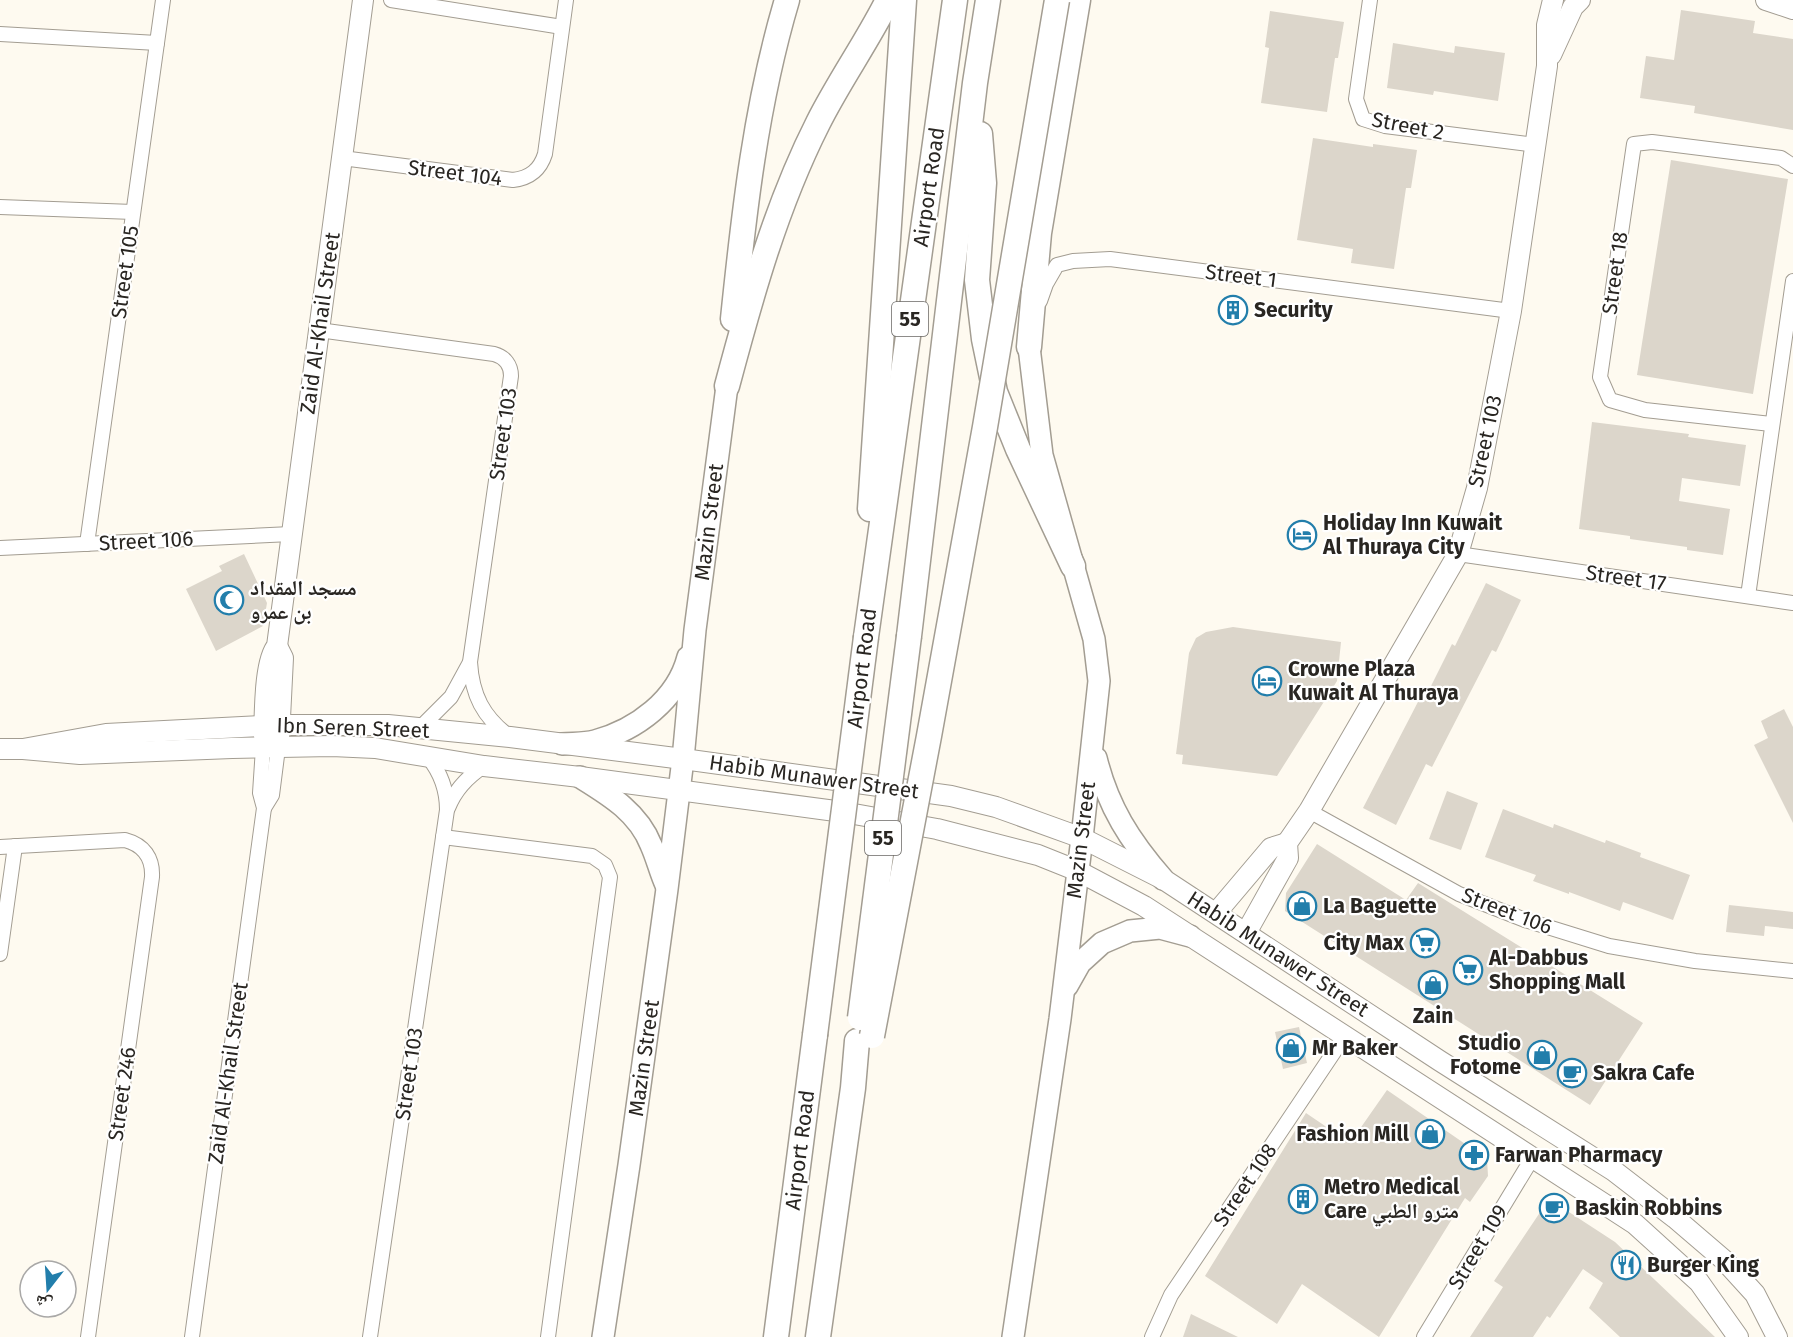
<svg xmlns="http://www.w3.org/2000/svg" width="1793" height="1337" viewBox="0 0 1793 1337" font-family="'Fira Sans','Noto Naskh Arabic',sans-serif">
  <rect width="100%" height="100%" fill="#fefaf0"/>
  <g fill="#dcd6cb">
    <polygon points="1681,10 1755,21 1753,33 1793,39 1793,130 1694,113 1695,106 1640,98 1646,56 1674,60"/>
    <polygon points="1270,11 1344,22 1338,58 1335,58 1327,112 1261,103 1269,48 1265,47"/>
    <polygon points="1393,43 1454,53 1455,46 1505,53 1498,101 1434,91 1433,95 1387,88"/>
    <polygon points="1313,138 1373,147 1373,144 1417,150 1411,188 1406,188 1394,269 1351,263 1353,249 1297,240"/>
    <polygon points="1671,160 1788,179 1753,394 1637,375"/>
    <polygon points="1592,422 1689,434 1688,437 1746,445 1740,486 1682,478 1679,501 1730,509 1723,555 1687,550 1687,547 1630,539 1630,536 1579,529"/>
    <polygon points="244,554 267,603 263,626 216,651 186,589 222,571 219,566"/>
    <polygon points="1486,583 1521,600 1496,652 1492,650 1432,767 1426,764 1396,825 1363,808 1420,698 1424,700 1452,644 1455,646"/>
    <polygon points="1233,627 1341,642 1337,681 1277,776 1182,764 1183,755 1176,754 1189,653 1196,638 1206,632"/>
    <polygon points="1784,709 1793,727 1793,823 1754,745 1768,738 1761,721"/>
    <polygon points="1447,791 1478,803 1461,850 1429,839"/>
    <polygon points="1503,809 1553,828 1554,824 1605,843 1606,840 1641,853 1640,857 1690,875 1673,920 1623,902 1620,911 1569,892 1569,894 1533,881 1536,875 1485,857"/>
    <polygon points="1317,844 1406,900 1418,883 1643,1023 1590,1105 1285,911 1286,893"/>
    <polygon points="1729,905 1793,912 1793,929 1765,926 1764,936 1726,932"/>
    <polygon points="1299,1027 1307,1063 1283,1069 1275,1032"/>
    <polygon points="1387,1090 1487,1159 1488,1176 1470,1202 1465,1198 1379,1337 1302,1284 1277,1324 1205,1276 1306,1113 1350,1143"/>
    <polygon points="1549,1199 1615,1242 1715,1337 1620,1337 1589,1308 1603,1283 1583,1269 1550,1318 1547,1316 1533,1337 1470,1337 1503,1287 1494,1281"/>
    <polygon points="1191,1314 1238,1337 1183,1337"/>
  </g>
  <g fill="none" stroke-linecap="round" stroke-linejoin="round">
    <g stroke="#a39d92" stroke-width="16">
      <g id="street">
        <polyline points="391,0 562,27"/>
        <polyline points="1370,0 1356,99 1363,119 1385,126 1536,145"/>
        <polyline points="0,34 157,43"/>
        <path d="M342 158 513 180C530 178 540 170 545 154L566 0"/>
        <polyline points="0,207 133,212"/>
        <polyline points="1040,301 1046,284 1057,265 1073,261 1110,259 1511,311"/>
        <path d="M319 330 494 354C505 357 511 365 511 376L470 662C472 695 483 717 510 737"/>
        <polyline points="1771,424 1645,410 1610,400 1600,377 1634,144 1652,142 1781,158 1793,166"/>
        <polyline points="87,544 163,0"/>
        <polyline points="0,548 291,534"/>
        <polyline points="1458,554 1793,603"/>
        <polyline points="1748,596 1793,281"/>
        <polyline points="420,728 451,697 469,664"/>
        <polyline points="264,808 272,795 278,748"/>
        <path d="M448 808C455 790 467 777 484 766"/>
        <polyline points="1309,811 1459,894 1525,920 1609,946 1695,961 1793,971"/>
        <polyline points="443,837 592,856 605,865 610,877 548,1337"/>
        <path d="M0 847 125 840C144 845 153 858 152 877L88 1337"/>
        <polyline points="0,954 15,846"/>
        <polyline points="192,1337 264,808 260,793 263,748"/>
        <path d="M370 1337 447 810C447 789 441 773 428 757"/>
        <polyline points="1152,1337 1171,1295 1344,1037"/>
        <polyline points="1424,1337 1533,1157"/>
      </g>
    </g>
    <g stroke="#a39d92" stroke-width="22">
      <g id="secondary">
        <polyline points="1766,0 1793,9"/>
        <polyline points="1551,55 1573,7 1580,0"/>
        <polyline points="278,648 283,658 279,738"/>
        <path d="M264 736C265 715 264 661 277 646L363 0"/>
        <polyline points="0,749 23,749 80,754 232,748 332,746 375,748 484,766 580,777 843,812 937,829 1038,855 1078,871 1144,906 1635,1224 1699,1282 1738,1337"/>
        <polyline points="23,749 106,734 280,725 388,725 510,737 683,759 951,796 996,807 1082,838 1163,879 1440,1061 1614,1171 1675,1218 1724,1260 1755,1294 1777,1337"/>
        <polyline points="1216,913 1271,848 1287,843"/>
        <polyline points="1246,933 1288,858 1287,843 1309,811 1458,554 1477,488 1511,311 1547,66 1547,25 1553,0"/>
      </g>
    </g>
    <g stroke="#a39d92" stroke-width="24">
      <g id="primary">
        <path d="M562 744C573 743 584 744 595 741 636 730 677 700 688 657"/>
        <path d="M1096 758C1108 807 1130 841 1163 879"/>
        <path d="M580 777C609 795 638 812 651 845 657 858 660 872 666 885"/>
        <polyline points="1067,986 1080,963 1102,943 1130,931 1160,928 1190,936"/>
        <polyline points="603,1337 629,1165 667,889 683,759 695,630 727,386"/>
        <polyline points="1013,1337 1060,1019 1082,838 1099,681 1094,639 1042,455 1029,347"/>
      </g>
    </g>
    <g stroke="#a39d92" stroke-width="27">
      <g id="highway">
        <polyline points="980,134 984,183 977,280 984,339 995,392 1018,449 1073,566"/>
        <path d="M733 319C744 212 756 104 787 0"/>
        <polyline points="1029,347 1039,233 1078,0"/>
        <path d="M727 386C751 296 776 206 818 123 839 81 867 42 888 0"/>
        <polyline points="870,509 904,0"/>
        <polyline points="909,636 975,83 988,0"/>
        <polyline points="866,637 955,0"/>
        <polyline points="776,1337 815,1035"/>
        <polyline points="818,1337 853,1088 857,1041"/>
      </g>
    </g>
    <use href="#street" stroke="#fff" stroke-width="14"/>
    <use href="#secondary" stroke="#fff" stroke-width="20"/>
    <use href="#primary" stroke="#fff" stroke-width="21"/>
    <use href="#highway" stroke="#fff" stroke-width="24"/>
    <g stroke="#a39d92" stroke-width="27" stroke-linecap="butt">
      <g id="highway-bridge">
        <polyline points="860,1018 909,636"/>
        <polyline points="815,1035 866,637"/>
        <polyline points="872,1036 929,736 985,427 1057,0"/>
      </g>
    </g>
    <use href="#highway-bridge" stroke="#fff" stroke-width="24"/>
  </g>
  <defs>
    <g id="building-ring" transform="scale(1.5)"><circle r="9.5" fill="#fff" stroke="#227eab" stroke-width="1.5"/><path d="M-4-6H4V6H1V3H-1V6H-4ZM-2.5-4.3h1.7v1.8h-1.7ZM.8-4.3h1.7v1.8H.8ZM-2.5-1h1.7V.8h-1.7ZM.8-1h1.7V.8H.8Z" fill="#227eab"/></g>
    <g id="hotel-ring" transform="scale(1.5)"><circle r="9.5" fill="#fff" stroke="#227eab" stroke-width="1.5"/><path d="M-6-4.5h1.5V1H6V5H4.5V3h-9V5H-6ZM-4 0a1.8 1.8 0 1 1 3.6 0ZM.5 0V-2.5h3Q6-2.5 6 0Z" fill="#227eab"/></g>
    <g id="mosque-ring" transform="scale(1.5)"><circle r="9.5" fill="#fff" stroke="#227eab" stroke-width="1.5"/><path d="M3.5-4.9A6 6 0 1 0 3.5 4.9A5 5 0 1 1 3.5-4.9Z" fill="#227eab"/></g>
    <g id="shop-ring" transform="scale(1.5)"><circle r="9.5" fill="#fff" stroke="#227eab" stroke-width="1.5"/><path d="M-5-2.5h2.3a2.7 3.5 0 0 1 5.4 0H5L5.5 6h-11ZM-1.5-2.5h3a1.5 2.3 0 0 0-3 0Z" fill="#227eab"/></g>
    <g id="supermarket-ring" transform="scale(1.5)"><circle r="9.5" fill="#fff" stroke="#227eab" stroke-width="1.5"/><path d="M-6-5.5h2.5l.6 2H6L4.5 2H-2.5L-4.4-4H-6ZM-1.5 3.2a1.3 1.3 0 1 0 .1 0ZM3 3.2a1.3 1.3 0 1 0 .1 0Z" fill="#227eab"/></g>
    <g id="cafe-ring" transform="scale(1.5)"><circle r="9.5" fill="#fff" stroke="#227eab" stroke-width="1.5"/><path d="M-5.5-4.5H6V0H3Q3 3.5 0 3.5H-2.5Q-5.5 3.5-5.5 0ZM3-3.2v2h1.7v-2ZM-6 4.5H4V6H-6Z" fill="#227eab"/></g>
    <g id="pharmacy-ring" transform="scale(1.5)"><circle r="9.5" fill="#fff" stroke="#227eab" stroke-width="1.5"/><path d="M-2-6h4v4h4v4h-4v4h-4v-4h-4v-4h4Z" fill="#227eab"/></g>
    <g id="restaurant-ring" transform="scale(1.5)"><circle r="9.5" fill="#fff" stroke="#227eab" stroke-width="1.5"/><path d="M-5-6h1v4h1v-4h1v4h1v-4h1v5L-1.5 .5V6h-2V.5L-5-1ZM5-6V6H3V1.5H1.5Q1.5-4 5-6Z" fill="#227eab"/></g>
  </defs>
  <g fill-rule="evenodd">
    <use href="#building-ring" x="1233" y="310"/>
    <use href="#hotel-ring" x="1302" y="535"/>
    <use href="#mosque-ring" x="229" y="600"/>
    <use href="#hotel-ring" x="1267" y="681"/>
    <use href="#shop-ring" x="1302" y="906"/>
    <use href="#supermarket-ring" x="1425" y="943"/>
    <use href="#supermarket-ring" x="1468" y="970"/>
    <use href="#shop-ring" x="1433" y="985"/>
    <use href="#shop-ring" x="1291" y="1048"/>
    <use href="#shop-ring" x="1542" y="1055"/>
    <use href="#cafe-ring" x="1572" y="1073"/>
    <use href="#shop-ring" x="1430" y="1134"/>
    <use href="#pharmacy-ring" x="1474" y="1155"/>
    <use href="#building-ring" x="1303" y="1199"/>
    <use href="#cafe-ring" x="1554" y="1208"/>
    <use href="#restaurant-ring" x="1626" y="1265"/>
  </g>
  <g text-anchor="middle" stroke-width="4.5" stroke-linejoin="round" paint-order="stroke">
    <g fill="#fff" stroke="#696764" stroke-width="1.5">
      <rect x="892" y="302" width="36" height="34" rx="4.5"/>
      <rect x="865" y="821" width="36" height="34" rx="4.5"/>
    </g>
    <g font-size="20" font-weight="bold" fill="#292622">
      <text x="910" y="326">55</text>
      <text x="883" y="845">55</text>
    </g>
    <g font-size="21" fill="#292622" stroke="#fff">
      <text transform="translate(1408 126) rotate(11)" y="7">Street 2</text>
      <text transform="translate(455 173) rotate(7)" y="7">Street 104</text>
      <text transform="translate(929 187) rotate(-82)" y="7">Airport Road</text>
      <text transform="translate(125 272) rotate(-82)" y="7">Street 105</text>
      <text transform="translate(1615 273) rotate(-82)" y="7">Street 18</text>
      <text transform="translate(1241 276) rotate(7)" y="7">Street 1</text>
      <text transform="translate(320 323) rotate(-82)" y="7">Zaid Al-Khail Street</text>
      <text transform="translate(503 434) rotate(-82)" y="7">Street 103</text>
      <text transform="translate(1485 441) rotate(-78)" y="7">Street 103</text>
      <text transform="translate(709 522) rotate(-83)" y="7">Mazin Street</text>
      <text transform="translate(146 541) rotate(-3)" y="7">Street 106</text>
      <text transform="translate(1626 578) rotate(8)" y="7">Street 17</text>
      <text transform="translate(862 668) rotate(-83)" y="7">Airport Road</text>
      <text transform="translate(353 728) rotate(2)" y="7">Ibn Seren Street</text>
      <text transform="translate(814 777) rotate(8)" y="7">Habib Munawer Street</text>
      <text transform="translate(1081 840) rotate(-83)" y="7">Mazin Street</text>
      <text transform="translate(1507 911) rotate(21)" y="7">Street 106</text>
      <text transform="translate(1278 954) rotate(33)" y="7">Habib Munawer Street</text>
      <text transform="translate(644 1058) rotate(-82)" y="7">Mazin Street</text>
      <text transform="translate(228 1073) rotate(-82)" y="7">Zaid Al-Khail Street</text>
      <text transform="translate(409 1074) rotate(-82)" y="7">Street 103</text>
      <text transform="translate(122 1094) rotate(-82)" y="7">Street 246</text>
      <text transform="translate(800 1150) rotate(-83)" y="7">Airport Road</text>
      <text transform="translate(1245 1185) rotate(-56)" y="7">Street 108</text>
      <text transform="translate(1478 1247) rotate(-59)" y="7">Street 109</text>
    </g>
    <g font-size="21" font-weight="bold" fill="#292622" stroke="#fff" text-anchor="start">
      <text x="1254" y="317">Security</text>
      <text x="1323" y="530">Holiday Inn Kuwait<tspan x="1323" dy="24">Al Thuraya City</tspan></text>
      <text x="250" y="595">مسجد المقداد<tspan x="250" dy="24">بن عمرو</tspan></text>
      <text x="1288" y="676">Crowne Plaza<tspan x="1288" dy="24">Kuwait Al Thuraya</tspan></text>
      <text x="1323" y="913">La Baguette</text>
      <text x="1404" y="950" text-anchor="end">City Max</text>
      <text x="1489" y="965">Al-Dabbus<tspan x="1489" dy="24">Shopping Mall</tspan></text>
      <text x="1433" y="1023" text-anchor="middle">Zain</text>
      <text x="1521" y="1050" text-anchor="end">Studio<tspan x="1521" dy="24">Fotome</tspan></text>
      <text x="1312" y="1055">Mr Baker</text>
      <text x="1593" y="1080">Sakra Cafe</text>
      <text x="1409" y="1141" text-anchor="end">Fashion Mill</text>
      <text x="1495" y="1162">Farwan Pharmacy</text>
      <text x="1324" y="1194">Metro Medical<tspan x="1324" dy="24">Care مترو الطبي</tspan></text>
      <text x="1575" y="1215">Baskin Robbins</text>
      <text x="1647" y="1272">Burger King</text>
    </g>
  </g>
  <g transform="translate(48 1289) rotate(197)"><circle r="28" fill="#ffffff" stroke="#a9a8a7" stroke-width="1.5"/>
  <path d="M0-4.5L10 22L0 15L-10 22Z" fill="#227eab"/>
  <text y="-9" font-size="16" font-weight="bold" text-anchor="middle" fill="#292622">ش</text>
  </g>
</svg>
